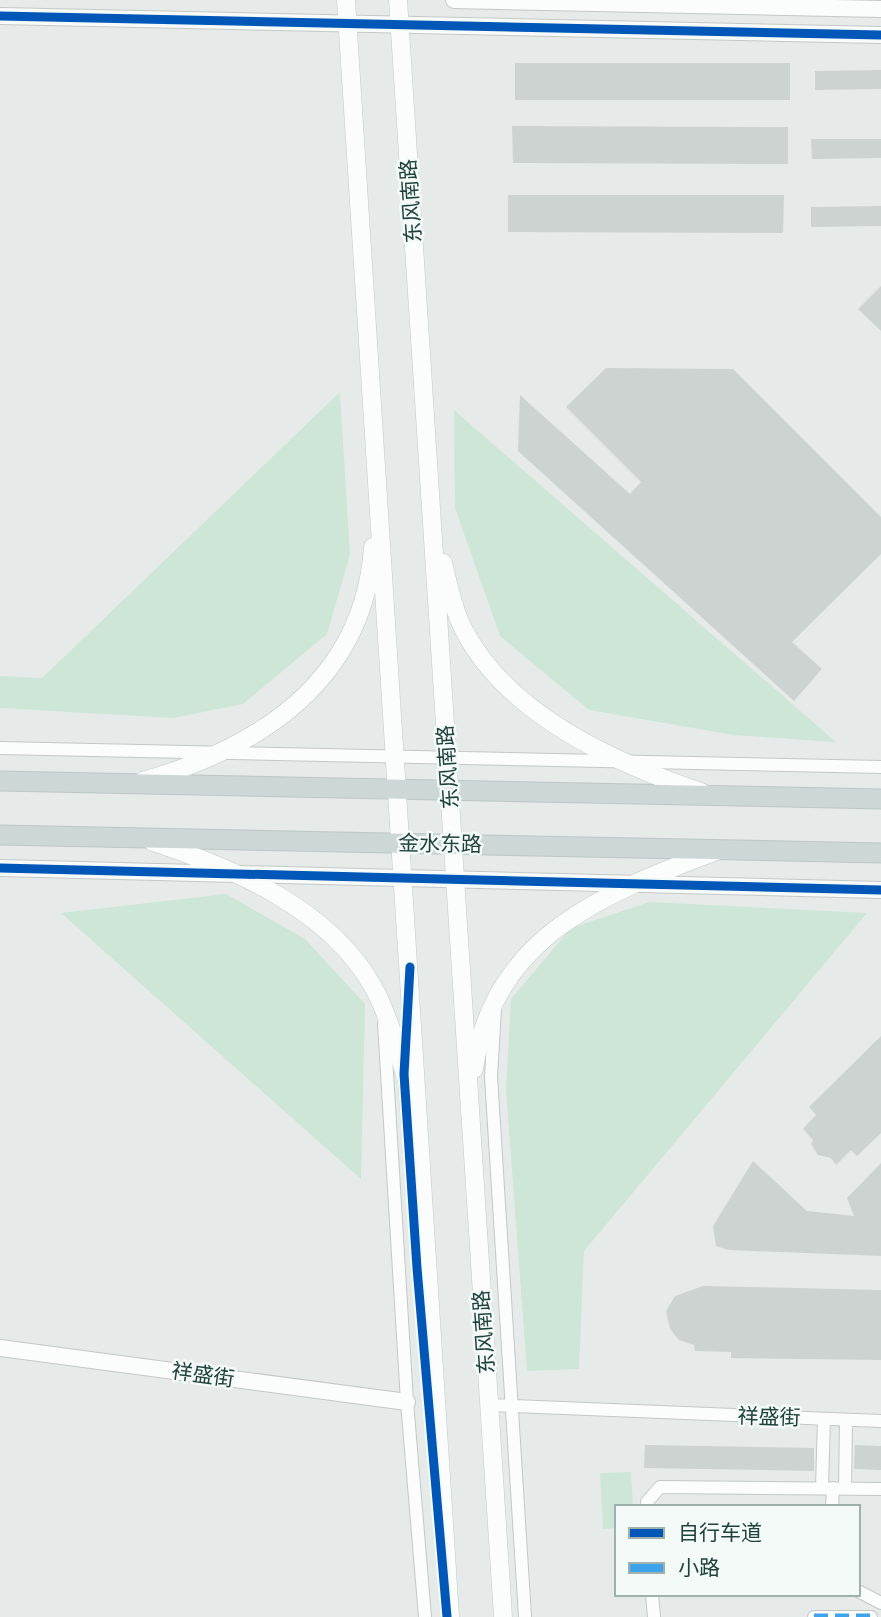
<svg xmlns="http://www.w3.org/2000/svg" width="881" height="1617" viewBox="0 0 881 1617" font-family="Helvetica,'Noto Sans SC',sans-serif">
  <rect width="100%" height="100%" fill="#e6ebea"/>
  <g fill="#cde6d8">
    <polygon points="340,392 350,555 327,634 243,704 173,718 0,708 0,676 42,678"/>
    <polygon points="454,410 836,742 734,735 589,710 500,636 455,508"/>
    <polygon points="226,894 305,939 365,1004 361,1179 61,913"/>
    <polygon points="650,902 867,913 584,1251 579,1369 527,1371 506,1090 511,999 571,928"/>
    <polygon points="631,1472 633,1507 617,1507 617,1528 603,1529 600,1473"/>
  </g>
  <g fill="#ccd3d1">
    <rect x="515" y="63" width="275" height="37"/>
    <polygon points="881,70 881,89 815,90 815,71"/>
    <polygon points="512,126 788,127 788,164 513,163"/>
    <polygon points="811,139 881,139 881,158 812,159"/>
    <polygon points="508,195 784,195 783,233 508,232"/>
    <polygon points="881,206 881,226 811,227 811,207"/>
    <polygon points="881,286 881,331 858,309"/>
    <polygon points="606,368 733,369 881,517 881,554 792,642 822,669 794,701 518,451 520,395 630,494 641,482 566,407"/>
    <polygon points="881,1036 881,1133 857,1156 851,1150 836,1165 831,1158 818,1155 811,1144 813,1140 803,1129 816,1115 809,1107"/>
    <polygon points="753,1161 807,1211 854,1216 847,1198 881,1163 881,1256 728,1250 716,1246 713,1226"/>
    <polygon points="703,1286 881,1290 881,1360 731,1358 731,1352 695,1351 694,1345 679,1340 670,1329 666,1311 675,1296"/>
    <polygon points="645,1445 814,1448 814,1471 644,1468"/>
    <polygon points="855,1445 881,1446 881,1470 854,1469"/>
  </g>
  <g fill="none" stroke-linecap="round" stroke-linejoin="round">
    <g stroke="#c3c8c7" stroke-width="14">
      <g id="minor">
        <polyline points="0,748 881,767"/>
        <polyline points="495,1009 491,1077 525,1617"/>
        <polyline points="384,1024 407,1402 425,1617"/>
        <polyline points="405,1086 422,1312"/>
        <polyline points="489,1405 881,1421"/>
        <polyline points="822,1488 824,1419"/>
        <polyline points="845,1488 846,1420"/>
        <polyline points="647,1507 647,1502 660,1487 881,1489"/>
        <polyline points="832,1507 833,1488"/>
        <polyline points="858,1591 881,1603"/>
        <polyline points="652,1594 654,1617"/>
        <polyline points="814,1617 871,1617"/>
      </g>
    </g>
    <g stroke="#c3c8c7" stroke-width="18">
      <g id="tertiary">
        <polyline points="454,0 881,9"/>
        <polyline points="0,16 881,35"/>
        <polyline points="0,868 881,890"/>
        <polyline points="0,1348 407,1402"/>
      </g>
    </g>
    <g stroke="#c1c9c7" stroke-width="19">
      <g id="secondary">
        <polyline points="346,0 450,1617"/>
        <polyline points="398,0 503,1617"/>
        <path d="M443 563C449 587 454 613 466 634 511 716 617 764 701 792"/>
        <path d="M143 781C261 747 364 680 373 547"/>
        <path d="M153 842C233 868 328 908 372 985 391 1018 399 1059 412 1096"/>
        <path d="M474 1069C494 935 605 893 716 851"/>
      </g>
    </g>
    <g stroke="#bdc7c6" stroke-width="21">
      <g id="primary">
        <polyline points="0,781 881,799"/>
        <polyline points="0,835 881,853"/>
      </g>
    </g>
    <use href="#minor" stroke="#fbfcfc" stroke-width="12"/>
    <use href="#tertiary" stroke="#fbfcfc" stroke-width="16"/>
    <use href="#secondary" stroke="#fbfcfc" stroke-width="18"/>
    <use href="#primary" stroke="#cdd7d6" stroke-width="19"/>
    <polyline stroke="#3da4ec" stroke-width="7" stroke-dasharray="14 7" stroke-linecap="butt" points="814,1617 871,1617"/>
    <g stroke="#f4faf8" stroke-width="13">
      <g id="cycleway">
        <polyline points="0,16 881,35"/>
        <polyline points="0,868 881,890"/>
        <polyline points="410,967 404,1074 417,1268 447,1617"/>
      </g>
    </g>
    <use href="#cycleway" stroke="#0057b8" stroke-width="9"/>
  </g>
  <g text-anchor="middle" stroke-width="5" stroke-linejoin="round" paint-order="stroke">
    <g font-size="21" fill="#20423d" stroke="#f4faf8">
      <text transform="translate(411 201) rotate(-94)" y="7">东风南路</text>
      <text transform="translate(448 767) rotate(-94)" y="7">东风南路</text>
      <text transform="translate(440 844) rotate(1)" y="7">金水东路</text>
      <text transform="translate(484 1332) rotate(-94)" y="7">东风南路</text>
      <text transform="translate(203 1375) rotate(8)" y="7">祥盛街</text>
      <text transform="translate(769 1417) rotate(2)" y="7">祥盛街</text>
    </g>
  </g>
  <rect x="615" y="1505" width="245" height="91" fill="#f4faf8" stroke="#9fb0ad" stroke-width="2"/>
  <rect x="629" y="1528" width="35" height="10" fill="#0057b8" stroke="#9fb0ad" stroke-width="2"/>
  <text x="678" y="1540" font-size="21" fill="#20423d">自行车道</text>
  <rect x="629" y="1563" width="35" height="10" fill="#3da4ec" stroke="#9fb0ad" stroke-width="2"/>
  <text x="678" y="1575" font-size="21" fill="#20423d">小路</text>
</svg>
